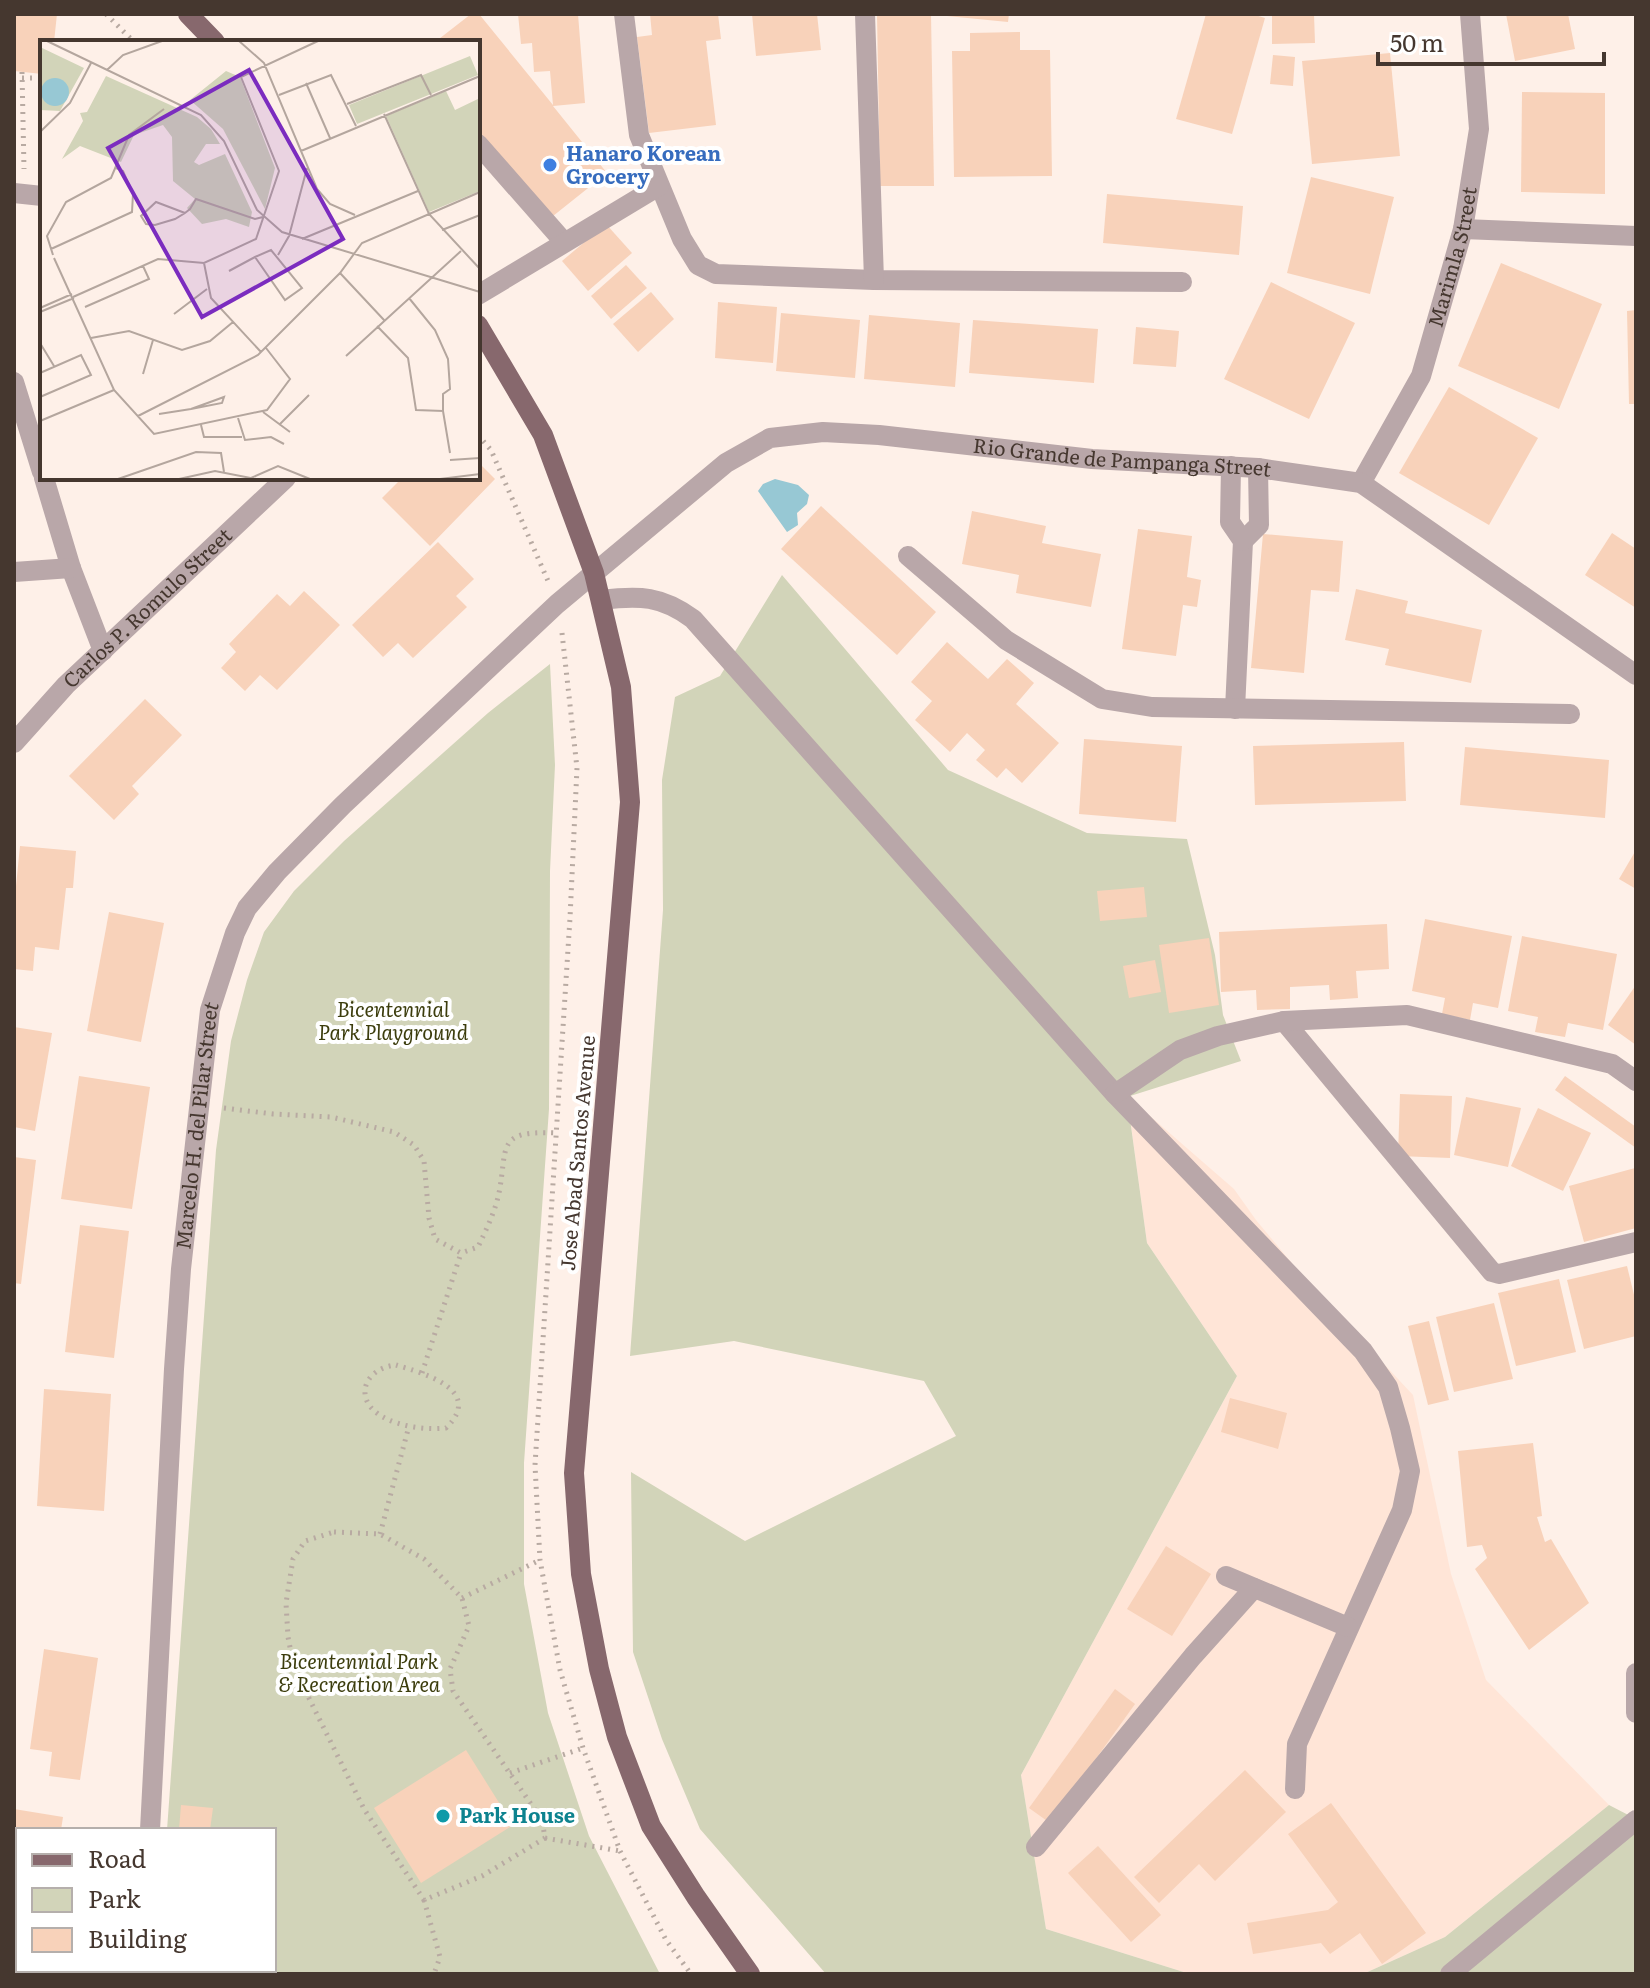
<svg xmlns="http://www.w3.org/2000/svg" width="1650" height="1988" viewBox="0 0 1650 1988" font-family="Literata,serif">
  <rect width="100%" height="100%" fill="#fef0e8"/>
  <polygon fill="#ffe5d7" points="1127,1096 1234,1189 1256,1220 1310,1285 1413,1395 1451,1574 1486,1680 1609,1805 1445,1937 1363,1974 1190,1974 1046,1929 1021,1775 1237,1376 1147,1243"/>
  <g fill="#d2d4b9">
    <polygon points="782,575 948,770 1087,833 1187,839 1215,955 1223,1015 1241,1061 1127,1097 1147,1243 1237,1376 1021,1775 1046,1929 1190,1974 826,1974 700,1829 662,1739 633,1652 631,1472 745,1541 956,1436 924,1381 734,1341 630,1356 663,910 662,780 675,697 720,676"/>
    <polygon points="550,664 555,765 550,871 549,1109 524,1463 524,1584 548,1713 589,1836 660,1974 117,1974 119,1970 274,1970 274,1830 167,1830 216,1150 231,1041 247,980 264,932 294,891 344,841 488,713"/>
    <polygon points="1609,1805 1636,1819 1636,1974 1363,1974 1445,1937"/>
  </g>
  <polygon fill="#97c8d4" points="775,479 798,485 809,495 807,504 797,513 798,525 787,532 758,491 763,484"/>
  <g fill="#f8d2ba">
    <polygon points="14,14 57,14 54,42 42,42 42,74 14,71"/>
    <polygon points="471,14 479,14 553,105 550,71 534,72 532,43 521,44 518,14 578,14 585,103 553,106 607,173 548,220 478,133 478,42 435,42"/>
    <polygon points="650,14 718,14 721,39 706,41 716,125 649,133 637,37 652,35"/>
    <polygon points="752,14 817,14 821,50 756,56"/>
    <polygon points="877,14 931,14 934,186 880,186"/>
    <polygon points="947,14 1009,14 1008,22 947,16"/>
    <polygon points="1206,14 1252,14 1265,18 1232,134 1176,119"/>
    <polygon points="1272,14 1314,14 1315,43 1272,44"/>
    <polygon points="1506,14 1568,14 1575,49 1515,61"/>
    <polygon points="1020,32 1020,50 1050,50 1052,176 954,177 952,51 970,51 970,33"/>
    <polygon points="1390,53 1400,156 1312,164 1302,61"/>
    <polygon points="1273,55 1295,57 1293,86 1270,84"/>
    <polygon points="1522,92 1605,93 1605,194 1521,192"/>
    <polygon points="1311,177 1394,197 1370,294 1287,273"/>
    <polygon points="1107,194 1243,206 1239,255 1103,243"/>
    <polygon points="606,224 632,253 588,291 562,261"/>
    <polygon points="1501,263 1602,304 1559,409 1458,366"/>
    <polygon points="626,265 647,288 611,319 591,296"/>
    <polygon points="1271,282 1355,323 1309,419 1224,379"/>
    <polygon points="651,292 674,319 638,352 613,324"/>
    <polygon points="718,302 777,307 773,363 715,358"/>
    <polygon points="1636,310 1636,404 1629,404 1627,311"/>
    <polygon points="781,313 860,320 855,378 776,371"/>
    <polygon points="869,315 960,323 955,387 864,379"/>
    <polygon points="973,320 1098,329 1094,383 969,373"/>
    <polygon points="1136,327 1179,331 1176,367 1133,364"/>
    <polygon points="1449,387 1538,438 1489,525 1399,473"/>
    <polygon points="478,462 495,479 430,546 382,498 402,478 478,478"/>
    <polygon points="821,506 936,612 897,655 781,549"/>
    <polygon points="972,511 1046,526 1042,543 1101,554 1091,607 1016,593 1019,575 962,564"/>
    <polygon points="1138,529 1192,536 1187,577 1201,580 1197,607 1183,605 1176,656 1122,649"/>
    <polygon points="1612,533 1636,549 1636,608 1585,575"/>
    <polygon points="1263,534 1343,541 1339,592 1311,590 1304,673 1251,668"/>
    <polygon points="438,542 474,579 456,596 467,607 413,658 398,643 383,657 352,625"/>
    <polygon points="1356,589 1408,601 1405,613 1482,630 1471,683 1385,665 1389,649 1345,640"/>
    <polygon points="304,591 340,625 277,690 260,675 245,691 221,668 236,652 229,644 277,594 290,606"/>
    <polygon points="947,642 988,679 1007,659 1034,683 1016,704 1059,743 1022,783 1006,768 997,778 976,760 985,750 967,733 950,752 915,720 932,701 911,682"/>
    <polygon points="145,699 182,735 132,786 139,794 114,820 69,776"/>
    <polygon points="1084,739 1182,746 1176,822 1079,814"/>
    <polygon points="1404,742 1406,801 1255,805 1253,746"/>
    <polygon points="1465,747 1609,760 1605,818 1460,805"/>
    <polygon points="20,846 76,851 73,888 66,888 59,950 35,947 33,971 14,969 14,906"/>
    <polygon points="1636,850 1636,889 1619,879"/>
    <polygon points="1144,887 1147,917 1100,921 1097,891"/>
    <polygon points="109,912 164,923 141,1042 87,1031"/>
    <polygon points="1425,919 1512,936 1498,1008 1473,1003 1470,1020 1442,1014 1445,998 1412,991"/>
    <polygon points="1387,924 1389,969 1356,971 1358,998 1330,1000 1329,985 1290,987 1290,1009 1257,1010 1256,990 1221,992 1219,932"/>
    <polygon points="1522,936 1617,954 1603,1030 1568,1023 1565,1037 1535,1032 1538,1017 1508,1011"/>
    <polygon points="1209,938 1219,1005 1169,1013 1159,945"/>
    <polygon points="1155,960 1161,992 1129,998 1123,966"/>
    <polygon points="1636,985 1636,1045 1608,1025"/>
    <polygon points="14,1027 52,1033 35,1131 14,1127"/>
    <polygon points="79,1076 150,1087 132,1209 61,1199"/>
    <polygon points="1565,1076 1636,1127 1636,1148 1555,1090"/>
    <polygon points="1400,1094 1452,1096 1450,1158 1398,1156"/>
    <polygon points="1466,1097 1521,1108 1508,1167 1454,1155"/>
    <polygon points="1538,1108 1591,1133 1563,1191 1511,1166"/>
    <polygon points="14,1157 36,1160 21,1284 14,1283"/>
    <polygon points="1635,1168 1636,1228 1584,1242 1569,1186"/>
    <polygon points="80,1225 129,1231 114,1358 65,1352"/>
    <polygon points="1627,1266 1636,1303 1636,1336 1584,1349 1567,1280"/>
    <polygon points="1559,1279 1576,1352 1516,1366 1498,1293"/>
    <polygon points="1494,1303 1513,1379 1454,1392 1436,1317"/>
    <polygon points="1429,1321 1449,1400 1428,1405 1408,1326"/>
    <polygon points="44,1389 111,1394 104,1511 37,1506"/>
    <polygon points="1230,1398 1287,1413 1278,1449 1221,1432"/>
    <polygon points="1533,1443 1542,1516 1537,1517 1545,1542 1551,1539 1589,1603 1529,1650 1475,1569 1487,1558 1482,1545 1467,1547 1458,1451"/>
    <polygon points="1166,1546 1211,1574 1172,1636 1127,1609"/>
    <polygon points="44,1649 98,1658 80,1780 49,1776 52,1752 30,1749"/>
    <polygon points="1115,1689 1135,1704 1050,1823 1029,1808"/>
    <polygon points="466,1750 513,1825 421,1883 374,1808"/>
    <polygon points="1245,1770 1286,1812 1215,1881 1199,1864 1159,1903 1134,1877"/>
    <polygon points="1331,1803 1426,1933 1382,1964 1360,1933 1330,1954 1321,1943 1253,1954 1247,1923 1328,1910 1338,1902 1288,1834"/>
    <polygon points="181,1805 213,1808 210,1830 179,1830"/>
    <polygon points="14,1809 63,1817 61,1830 18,1830 18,1927 14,1926"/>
    <polygon points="1098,1846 1161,1915 1131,1942 1068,1873"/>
  </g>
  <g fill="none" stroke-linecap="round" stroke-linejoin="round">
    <g stroke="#b8aaa2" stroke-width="5" stroke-dasharray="2 6" stroke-linecap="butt">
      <polyline points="106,14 134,42"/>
      <polyline points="22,72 24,169"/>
      <polyline points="22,78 42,78"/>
      <polyline points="478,435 491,450 548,581"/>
      <polyline points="562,633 577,768 570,918 535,1465 540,1560 560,1670 583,1748 620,1851 666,1940 691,1974"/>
      <path d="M224 1108 273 1114 331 1117 394 1132 414 1145 424 1161 429 1218 435 1239 461 1253 478 1247C486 1230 495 1212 499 1193 508 1147 495 1130 556 1133"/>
      <path d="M396 1365C423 1373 485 1390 446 1428 426 1430 401 1427 383 1417 352 1400 364 1368 396 1365Z"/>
      <polyline points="422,1373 461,1253"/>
      <polygon points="334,1532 380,1534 424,1559 462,1598 469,1626 450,1669 453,1691 542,1820 545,1838 482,1876 424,1900 364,1809 294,1668 288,1637 286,1603 293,1559 305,1541"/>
      <polyline points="380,1534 409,1426"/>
      <polyline points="462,1598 540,1560"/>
      <polyline points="510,1773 583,1748"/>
      <polyline points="545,1838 620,1851"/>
      <polyline points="424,1900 440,1957 434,1974"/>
    </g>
    <g stroke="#b9a7a9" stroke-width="20">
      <polyline points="624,14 639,135 682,239 698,265 716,274 874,280 1182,282"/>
      <polyline points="865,14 874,280"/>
      <polyline points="478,144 564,242"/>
      <polyline points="14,193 42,196"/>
      <polyline points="1463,229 1636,236"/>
      <polyline points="478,295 659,186"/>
      <polyline points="14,382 42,472"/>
      <polyline points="1231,466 1230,522 1243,541 1235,709"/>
      <polyline points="44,478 71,568 103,651"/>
      <path id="s1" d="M1361 483 1421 376 1463 229 1479 129 1470 14"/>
      <polyline points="1243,541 1259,525 1258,468"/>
      <polyline points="908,556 1006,640 1102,699 1152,707 1570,714"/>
      <polyline points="14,572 71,568"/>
      <path d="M602 600C639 595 662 596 693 619L1115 1094 1363 1351 1388 1387 1400 1428 1410 1471 1402 1510 1297 1744 1295 1789"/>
      <path id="s2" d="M14 743 66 685 286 478"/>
      <polyline points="1284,1021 1492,1272 1499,1274 1636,1242"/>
      <polyline points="1115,1094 1180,1050 1218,1036 1284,1021 1407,1015 1612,1064 1636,1081"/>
      <polyline points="1226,1576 1348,1627"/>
      <polyline points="1636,1673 1636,1713"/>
      <path id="s3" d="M150 1830 174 1369 181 1269 210 1010 235 933 247 908 277 872 343 805 557 604 726 463 770 438 823 432 879 435 1092 459 1258 468 1361 483 1636 675"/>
      <polyline points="1036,1847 1193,1656 1254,1588"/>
      <polyline points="100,1974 105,1970"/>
      <polyline points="1450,1974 1636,1820"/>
    </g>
    <g stroke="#87686d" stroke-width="20">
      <polyline points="188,14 215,42"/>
      <polyline points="478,325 543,435 594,573 621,687 630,802 574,1473 581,1574 599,1669 617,1737 651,1826 696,1897 750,1974"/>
    </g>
  </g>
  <circle fill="#3f7fe0" stroke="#fff" stroke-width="3" cx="550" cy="165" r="8"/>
  <circle fill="#0f9aa8" stroke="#fff" stroke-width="3" cx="443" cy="1816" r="8"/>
  <g text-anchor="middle" stroke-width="8" stroke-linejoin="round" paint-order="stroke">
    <g font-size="20" font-weight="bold" fill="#366cbe" stroke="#fff" text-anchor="start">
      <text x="566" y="161">Hanaro Korean<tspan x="566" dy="23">Grocery</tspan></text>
    </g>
    <g font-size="20" fill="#45372f" stroke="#fff">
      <text dy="7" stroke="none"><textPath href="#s1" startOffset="246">Marimla Street</textPath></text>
      <text dy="7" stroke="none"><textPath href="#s3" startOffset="1990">Rio Grande de Pampanga Street</textPath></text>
      <text dy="7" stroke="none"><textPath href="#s2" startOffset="190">Carlos P. Romulo Street</textPath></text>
      <text dy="7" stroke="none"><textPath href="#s3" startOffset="706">Marcelo H. del Pilar Street</textPath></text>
      <text transform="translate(578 1153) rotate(-85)" y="7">Jose Abad Santos Avenue</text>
    </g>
    <g font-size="20" font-style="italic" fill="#3c3d0d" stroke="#fff">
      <text x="393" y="1017">Bicentennial<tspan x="393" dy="23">Park Playground</tspan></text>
      <text x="359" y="1669">Bicentennial Park<tspan x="359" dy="23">&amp; Recreation Area</tspan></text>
    </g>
    <g font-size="20" font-weight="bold" fill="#0d838f" stroke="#fff" text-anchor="start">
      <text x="459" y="1823">Park House</text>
    </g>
  </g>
  <g transform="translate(40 40)">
    <rect width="440" height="440" fill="#fef0e8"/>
    <path d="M0 7 44 28 20 71 0 70ZM430 16 438 35 317 84 309 65ZM186 31 200 37 235 128 225 169 183 89 150 60ZM66 36 157 77 171 89 180 104H166L154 122 159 125 185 114 212 172 209 187 186 179 162 184 147 168 155 159 133 141 132 97 123 85 94 95 81 122 40 106 22 119 43 81 40 73 47 72ZM406 51 415 70 440 58V151L389 172 346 76Z" fill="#d2d4b9"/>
    <path d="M1 52a14 14 0 1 1 28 0a14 14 0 1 1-28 0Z" fill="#97c8d4"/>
    <path fill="none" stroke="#b4a69e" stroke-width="2" d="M7 1 161 75 184 101 217 170 242 192 440 252M199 1 224 23 277 149 290 164 315 175M67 30 83 15 122 1M266 43 290 98M239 55 291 35 316 86M307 64 381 35 391 55M344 74 389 174 440 229M0 92 30 63 51 23M261 111 440 36M145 173 116 162 101 176 106 184 115 185 135 179 145 173 150 169 156 159 215 179 223 177M402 190 440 175M262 199 378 151M11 209 92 172 93 154 83 131 76 128M13 215 7 196 26 162 71 138 89 95 124 69M238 215 249 196 267 128M14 218 74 350 114 394 227 370 250 339 226 308M164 223 171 258 221 312M189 231 215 217 231 210 262 248 245 260 215 217M300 233 344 280M33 257 118 219 164 223 216 199 239 131 201 37 278 1M45 267 109 239 103 226M0 268 32 254M0 272 34 258M134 274 167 249M337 286 368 318 376 370 403 371V354L410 349 408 319 395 290 369 258M51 298 89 291 142 310 170 301 193 282M0 303 14 326M306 316 421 211M0 333 41 315 51 335 0 357M103 334 113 300M403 371 410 413M223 372 250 392M119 374 151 369 182 363 184 357 151 369M98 376 218 315 300 233 322 203 440 152M198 378 205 400 231 397 244 404M0 381 74 350M161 385 164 397H202M239 385 269 355M410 420 440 418M211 438 238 426 270 439M78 439 156 412 181 413 184 432M139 439 175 431 216 439M400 439 440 434"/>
    <path fill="#7b2cbf" fill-opacity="0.15" stroke="#7b2cbf" stroke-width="4" d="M209 30 303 199 162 277 68 108Z"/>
    <rect width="440" height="440" fill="none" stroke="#45372f" stroke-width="4"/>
  </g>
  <rect width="1650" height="1988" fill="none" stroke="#45372f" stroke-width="32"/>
  <rect x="16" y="1828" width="260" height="144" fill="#ffffff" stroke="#b5afac" stroke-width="2"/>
  <rect x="32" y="1854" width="40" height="12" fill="#87686d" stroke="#b5afac" stroke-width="2"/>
  <text x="88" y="1868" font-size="24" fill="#45372f">Road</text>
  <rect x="32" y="1888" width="40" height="24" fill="#d2d4b9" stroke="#b5afac" stroke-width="2"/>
  <text x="88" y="1908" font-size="24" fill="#45372f">Park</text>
  <rect x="32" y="1928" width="40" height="24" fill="#f8d2ba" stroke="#b5afac" stroke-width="2"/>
  <text x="88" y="1948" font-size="24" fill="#45372f">Building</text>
  <path d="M1378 52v12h226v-12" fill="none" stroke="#45372f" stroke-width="4"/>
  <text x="1390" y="52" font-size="24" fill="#45372f" stroke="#ffffff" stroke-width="6" paint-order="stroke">50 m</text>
</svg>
